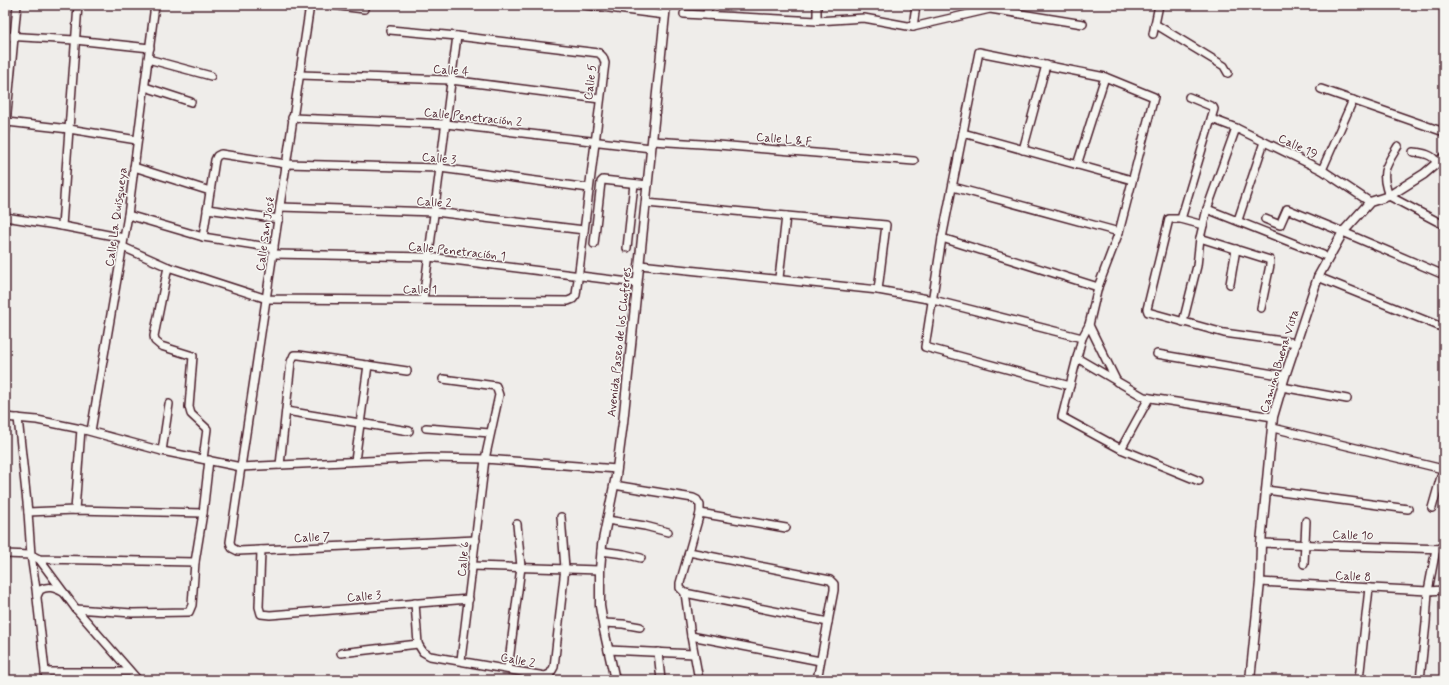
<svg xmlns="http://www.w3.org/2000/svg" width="1449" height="685" viewBox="0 0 1449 685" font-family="Mynerve,sans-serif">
  <rect width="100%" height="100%" fill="#efedea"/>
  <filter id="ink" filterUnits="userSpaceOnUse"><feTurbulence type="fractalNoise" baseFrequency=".025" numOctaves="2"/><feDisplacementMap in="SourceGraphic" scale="8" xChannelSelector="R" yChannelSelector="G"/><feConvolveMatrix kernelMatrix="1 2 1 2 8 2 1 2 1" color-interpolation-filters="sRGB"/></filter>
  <g filter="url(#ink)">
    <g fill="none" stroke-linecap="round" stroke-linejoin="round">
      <polyline stroke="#8a6f74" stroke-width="2" points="327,680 330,677 356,675 364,680"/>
      <g stroke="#4a1f2b" stroke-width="10">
        <g id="minor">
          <polyline points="300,5 310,8"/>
          <polyline points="310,5 241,467 230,542 232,548 238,551 476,540"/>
          <polyline points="331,5 364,9"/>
          <polyline points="585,5 665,15"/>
          <polyline points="684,14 817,21 864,18 913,27 990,9 1083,24"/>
          <polyline points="707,15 708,5"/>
          <polyline points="817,21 817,5"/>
          <polyline points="1155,24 1224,66 1228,73"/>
          <polyline points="913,27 916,5"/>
          <polyline points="1153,34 1159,5"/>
          <polyline points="5,36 75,40 150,48"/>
          <polyline points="148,59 211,76"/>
          <polyline points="300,75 451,80 600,99"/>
          <polyline points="145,87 191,102"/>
          <polyline points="1321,89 1444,132"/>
          <polyline points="292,118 446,124 651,148"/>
          <polyline points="1212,119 1236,128 1322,170 1370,202"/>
          <polyline points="7,122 69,129 137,140"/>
          <polyline points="963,133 1132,180"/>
          <polyline points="5,135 17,5"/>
          <polyline points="652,141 718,145 914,161"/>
          <path d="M1398 146C1385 167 1380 172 1389 196L1444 225"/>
          <polyline points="1023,150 1046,65"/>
          <path d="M1413 152C1422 153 1433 154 1437 163"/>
          <polyline points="1077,165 1105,77"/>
          <polyline points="134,167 210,191"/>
          <polyline points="1322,170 1353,100"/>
          <polyline points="953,187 1119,232"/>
          <polyline points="646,203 886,225 878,290"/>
          <polyline points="280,207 435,212 584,230"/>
          <polyline points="207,209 279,219"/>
          <polyline points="1207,209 1323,255"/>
          <polyline points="128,215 203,237 274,248"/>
          <polyline points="5,217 62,226 124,238"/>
          <polyline points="1181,219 1214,109 1213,107 1189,97"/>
          <polyline points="1265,219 1280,225 1287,209 1343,232 1444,275"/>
          <polyline points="1238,220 1264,142"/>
          <polyline points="1203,225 1181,219 1169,219 1147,309 1148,312 1224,333 1297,343"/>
          <polyline points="62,226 78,5"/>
          <polyline points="203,237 215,160 217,156 221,154 286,164 440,168 589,188"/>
          <polyline points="942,238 1098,287"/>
          <polyline points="1200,238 1270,260 1270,265 1261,308"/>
          <polyline points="594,244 601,182 603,180 648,185"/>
          <polyline points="123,247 168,267 267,299 568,301 573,299 576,295 605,63 603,57 599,53 457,36 390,30"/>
          <polyline points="627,248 634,184"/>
          <polyline points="273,254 429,257 637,283"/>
          <polyline points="640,265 878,290 933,300 1082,338"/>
          <polyline points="168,267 154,336 155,341 161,346 193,356 189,407 191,414 207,429 203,459"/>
          <polyline points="1318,277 1444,328"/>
          <polyline points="779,278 786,216"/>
          <polyline points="1230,284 1236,249"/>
          <polyline points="423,300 457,36"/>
          <polyline points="1183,322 1197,266 1200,238 1207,209 1236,128"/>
          <polyline points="1089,325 1082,338 1062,417 1121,449 1199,481"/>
          <polyline points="1157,354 1285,376"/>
          <polyline points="1077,358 1144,397 1273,417"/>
          <polyline points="443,379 496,386 499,395 485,459 461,660"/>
          <polyline points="1070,386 925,347 942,238 979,52 1105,77 1154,97 1119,232 1098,287 1089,325 1117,382"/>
          <polyline points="1282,387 1347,399"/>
          <polyline points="286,411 409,431"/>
          <polyline points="5,417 37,420 81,429 162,451 241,467 429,458 485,459 617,469"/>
          <polyline points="18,418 28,512 31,555 36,589 46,680"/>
          <polyline points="426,428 490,433"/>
          <polyline points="1273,428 1443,469"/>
          <polyline points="91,431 128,215 155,5"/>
          <polyline points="1121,449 1149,398"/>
          <polyline points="162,451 169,404"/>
          <polyline points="355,461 368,365"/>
          <polyline points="280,465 291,362 294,355 299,355 407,371"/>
          <polyline points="614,485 693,498 697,500 700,505 700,513 680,583 680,588 685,593 828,622"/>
          <polyline points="1266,490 1408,509"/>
          <polyline points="1432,508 1444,466"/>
          <polyline points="75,510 81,429"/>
          <polyline points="28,512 75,510 203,513"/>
          <polyline points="700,513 786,528"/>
          <polyline points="607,520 645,526 668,532"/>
          <polyline points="1261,543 1444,549"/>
          <polyline points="261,550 259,607 261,614 270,615 469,599"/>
          <polyline points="601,551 624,554 641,558"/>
          <polyline points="689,552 830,580 834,584 834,590 817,680"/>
          <polyline points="5,554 31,555 39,559 195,562"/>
          <polyline points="39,559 76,609 138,680"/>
          <polyline points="1304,564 1306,521"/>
          <polyline points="472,566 600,570"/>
          <polyline points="1260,582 1428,591 1444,590"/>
          <polyline points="685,593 691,636 699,680"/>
          <path d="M37 596 40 590C48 585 55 588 63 592"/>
          <polyline points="415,603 418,644 423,652 430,656 545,676 550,674 554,667 565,568 561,517"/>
          <polyline points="76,609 132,613 189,612 192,605 195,562 203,513 209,460"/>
          <polyline points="603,623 623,624 640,627"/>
          <polyline points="691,636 820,661"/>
          <polyline points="608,650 694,654"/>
          <polyline points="658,652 661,680"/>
          <polyline points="341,653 418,644"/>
          <polyline points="508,669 521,567 517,524"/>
          <polyline points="45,672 130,672"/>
          <polyline points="1359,680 1369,588"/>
          <polyline points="1420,680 1426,623 1428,591 1436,549"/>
        </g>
      </g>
      <g stroke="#4a1f2b" stroke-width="11">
        <g id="tertiary">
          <polyline points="615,680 604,630 600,606 600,570 602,545 616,476 623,423 666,5"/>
          <polyline points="1250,680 1260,582 1261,543 1273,417 1285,376 1318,277 1343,232 1370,202 1389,196 1424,174 1444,157"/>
        </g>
      </g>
      <use href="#minor" stroke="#f6f6f2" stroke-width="7"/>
      <use href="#tertiary" stroke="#f6f6f2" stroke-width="8"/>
    </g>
  </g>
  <g text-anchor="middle" stroke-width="3" stroke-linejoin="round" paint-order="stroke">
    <g font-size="12" fill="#4a1f2b" stroke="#f6f6f2">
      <text transform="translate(451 70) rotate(5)" y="4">Calle 4</text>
      <text transform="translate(590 82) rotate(-83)" y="4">Calle 5</text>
      <text transform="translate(473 117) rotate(6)" y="4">Calle Penetración 2</text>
      <text transform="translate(784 139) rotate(5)" y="4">Calle L &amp; F</text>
      <text transform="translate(1298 146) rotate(25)" y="4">Calle 19</text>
      <text transform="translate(439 158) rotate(5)" y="4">Calle 3</text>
      <text transform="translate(434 202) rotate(4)" y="4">Calle 2</text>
      <text transform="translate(116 217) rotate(-82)" y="4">Calle La Quisqueya</text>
      <text transform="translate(265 234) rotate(-82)" y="4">Calle San José</text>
      <text transform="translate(457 251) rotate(6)" y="4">Calle Penetración 1</text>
      <text x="420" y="293">Calle 1</text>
      <text transform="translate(619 342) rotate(-84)" y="4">Avenida Paseo de los Choferes</text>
      <text transform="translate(1279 361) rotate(-73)" y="4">Camino Buena Vista</text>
      <text transform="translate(1353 535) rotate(2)" y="4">Calle 10</text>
      <text transform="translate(312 537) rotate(-3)" y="4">Calle 7</text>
      <text transform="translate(463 559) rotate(-84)" y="4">Calle 6</text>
      <text transform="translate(1353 576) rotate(3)" y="4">Calle 8</text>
      <text transform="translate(364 596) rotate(-5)" y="4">Calle 3</text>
      <text transform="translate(518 660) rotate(11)" y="4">Calle 2</text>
    </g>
  </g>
  <rect width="1449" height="685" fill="none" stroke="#f6f6f2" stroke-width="20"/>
  <rect x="10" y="10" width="1429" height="665" fill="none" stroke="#4a1f2b" stroke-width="1.5" filter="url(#ink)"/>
</svg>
